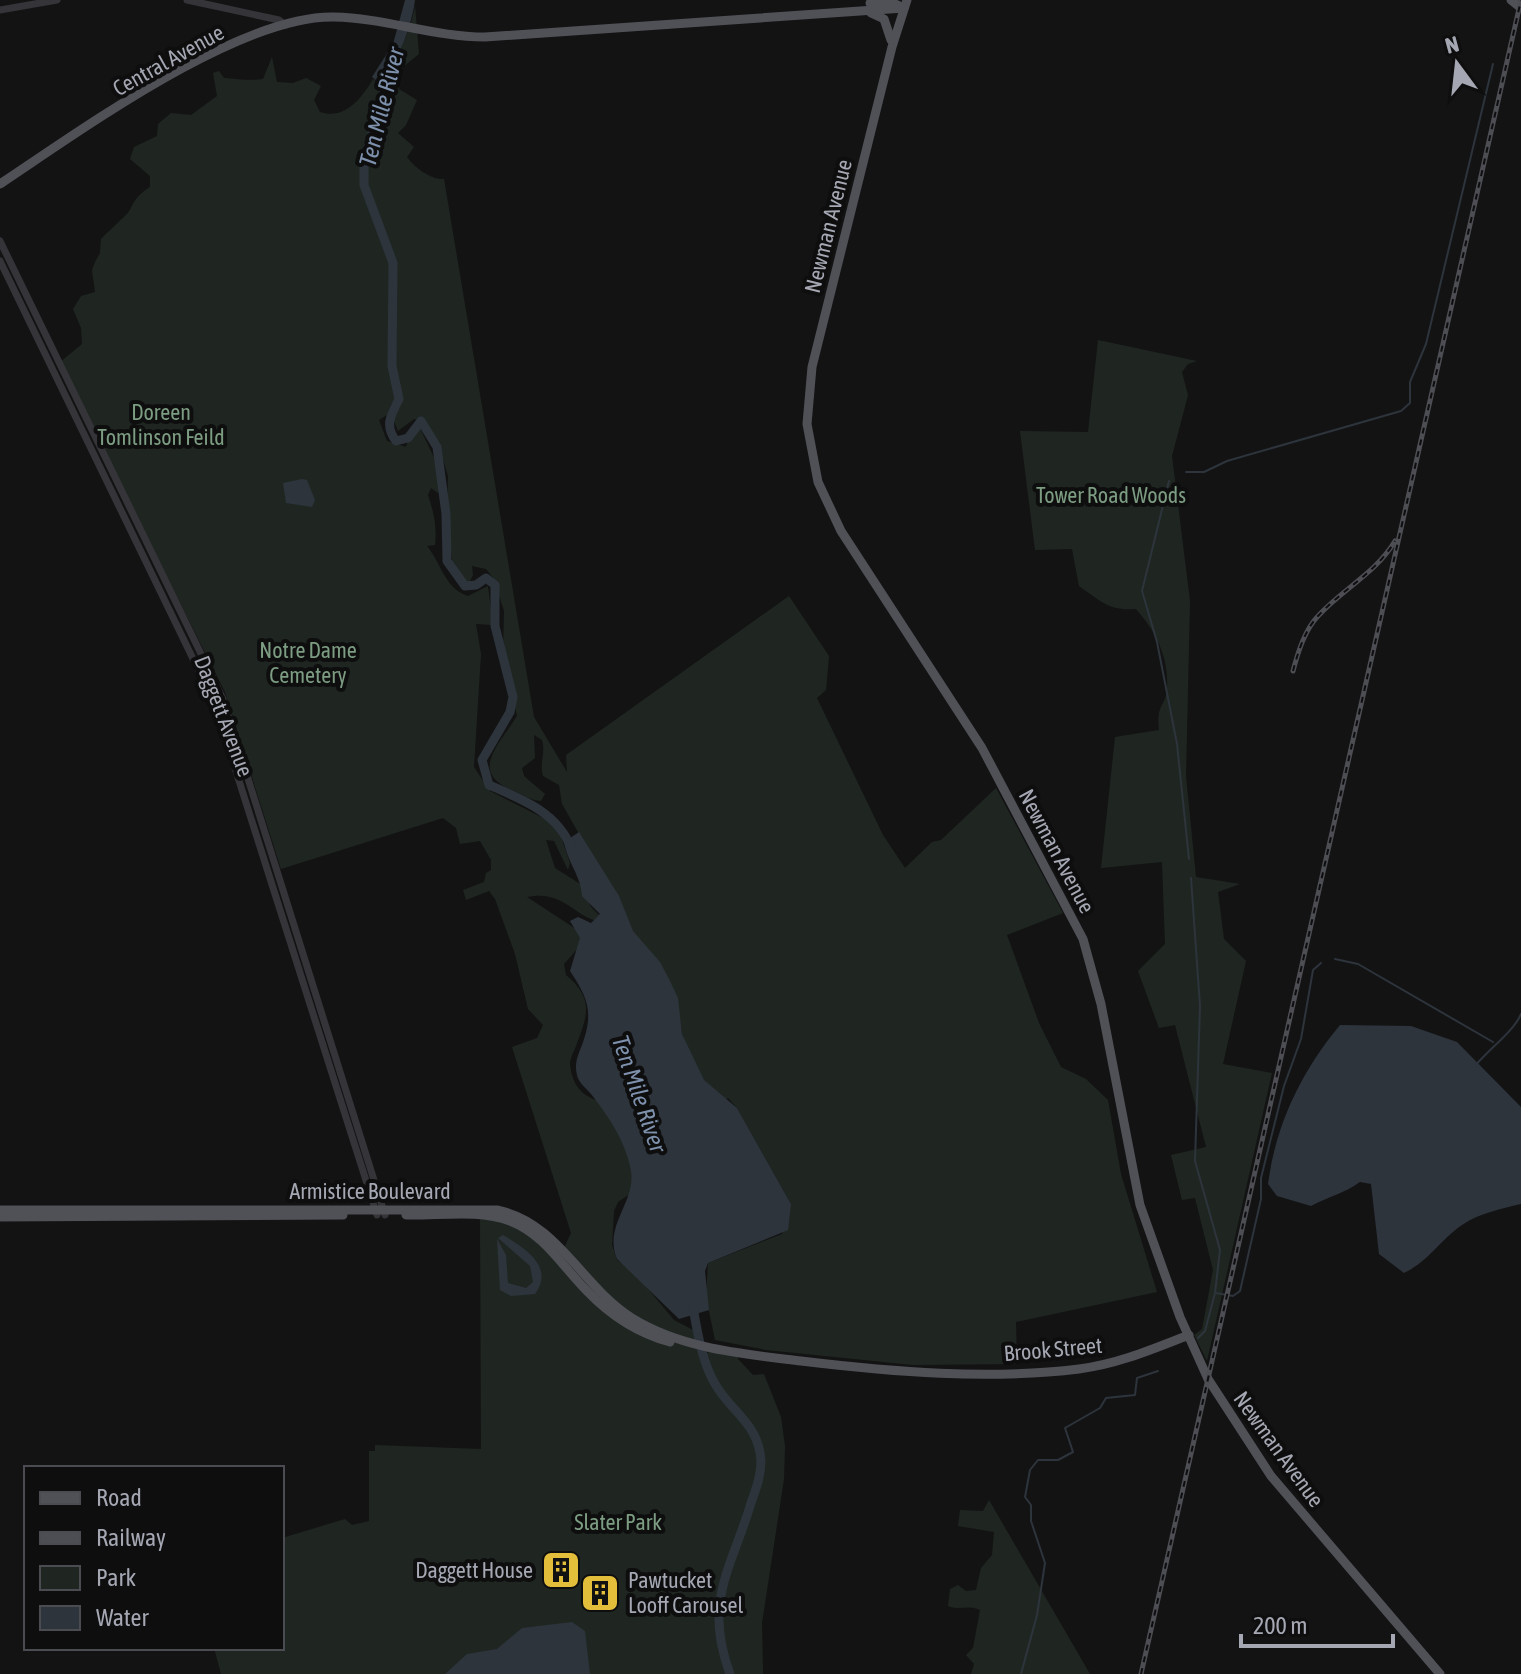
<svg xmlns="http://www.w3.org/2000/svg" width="1521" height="1674" viewBox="0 0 1521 1674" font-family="'Asap Condensed',sans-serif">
  <rect width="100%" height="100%" fill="#131314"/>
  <g fill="#1f2621">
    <path d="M415 5 419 54 403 67 397 82 399 89 417 100 406 125 398 133 414 147 407 157C415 168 431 180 444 179L534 717 567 772 566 755 789 596 829 656 826 690 817 698 883 835 905 868 932 842 941 840 996 788 1063 913 1007 935 1039 1023 1061 1067 1086 1079 1108 1100 1121 1174 1157 1292 1016 1322 1017 1364 913 1365 766 1350 715 1340 706 1297 708 1263 782 1234 791 1204 737 1108 728 1098 712 1111 682 1034 680 1019 644 965 627 918 562 804 559 785 543 776C539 763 546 753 542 740L534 735 535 758 522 768 524 776 545 794 541 801C530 800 522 794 512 790 468 772 500 744 517 716L503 654 504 611 494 579 486 569 472 566 473 575 468 585 454 573 447 519 448 476 441 452 423 421 414 419 398 431 393 419 399 406 397 402 391 404 387 415 379 420 387 441 406 447 411 430 420 428 436 462 441 487 438 493 431 488 428 495C434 513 437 527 435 545L427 546C441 563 445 589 468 596L488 586 493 625 476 624 481 654 474 767 490 791 557 825 570 863 568 870 554 841 546 840 555 868 588 889C585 907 596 912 610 923 573 922 569 889 527 897L588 937 564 964 566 975C594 999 588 1014 576 1046 574 1051 570 1059 570 1064 576 1127 648 1081 645 1147 644 1161 639 1176 636 1190L618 1202 614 1211 612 1245 617 1260 634 1272 674 1320 697 1332 701 1339 698 1351 708 1353 710 1347 739 1353 738 1359 753 1375 764 1374 781 1417 785 1446 784 1479 762 1623 763 1674H221L214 1648H282V1538L345 1519 352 1525 369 1521V1451H375V1445L481 1449 480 1218 496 1219 564 1248 571 1233 512 1047 537 1038 543 1025 528 1009 515 954 495 899 489 891 466 900 463 890 484 882 486 873 491 870V860L480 841 460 844 456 828 443 818 281 869 225 692 59 363 82 344 81 328 73 309 81 296 95 292C93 269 88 274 100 253L101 239C109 231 117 223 125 216 135 206 130 200 150 187V176L130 159 134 147 157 136 158 124 171 113 191 115 217 96 213 73 219 71 224 78C237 79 249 81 263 79L272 57 277 82 293 83 306 78 321 86 314 100 320 112C345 120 361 99 373 79L377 81C396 63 411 31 415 5Z"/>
    <path d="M1098 340 1197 361 1188 364 1182 372 1188 395 1172 456 1190 601 1186 776 1196 877 1240 884 1218 892 1224 939 1246 961 1223 1064 1272 1073 1207 1361 1194 1335 1202 1329 1213 1270 1195 1198 1182 1200 1171 1155 1206 1147 1175 1025 1159 1028 1138 971 1165 944 1162 862 1101 868 1115 737 1159 730C1156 703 1166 707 1167 688 1169 658 1156 631 1136 609 1109 611 1102 602 1079 586L1072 549 1035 550 1020 431 1088 432Z"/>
    <path d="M989 1500 1090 1674H971L974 1664 966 1655 973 1648 980 1610C968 1604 958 1611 948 1606L950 1589 958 1585 966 1591 976 1590 981 1568 992 1555 994 1532 958 1526 960 1510 983 1511Z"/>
  </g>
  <g fill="#2d343c">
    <path d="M405 0H415C412 24 398 67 377 81L372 77 393 44Z"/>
    <polygon points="302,479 307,480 315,500 312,507 286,503 283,483"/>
    <path d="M579 832 619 896 633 931 660 962 670 981 678 998 682 1034 704 1080 737 1108 791 1204 788 1230 708 1263 705 1271 709 1310 679 1319 617 1259C603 1226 636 1202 631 1171 626 1142 609 1117 591 1094 586 1088 578 1082 577 1075 574 1064 578 1055 582 1045 594 1013 588 998 570 971L580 938 570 921 578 917 591 923 600 914 582 896C581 876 567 861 564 842Z"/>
    <path d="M1340 1025 1411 1026 1457 1042 1521 1107V1204C1500 1209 1480 1213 1462 1225 1440 1240 1429 1261 1404 1273L1379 1254 1371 1184 1360 1182C1345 1193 1328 1197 1311 1206L1277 1196 1268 1184C1276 1124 1301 1072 1340 1025Z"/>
    <path d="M503 1235C525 1248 555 1267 535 1294L511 1296 500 1290 497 1239 506 1255 508 1283 526 1288 533 1282 530 1266 498 1238Z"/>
    <polygon points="572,1622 585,1631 590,1674 445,1674 467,1654 497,1649 522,1628"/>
  </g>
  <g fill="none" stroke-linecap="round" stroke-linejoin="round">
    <g stroke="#2d343c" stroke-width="2">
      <polyline points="1186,472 1204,472 1227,461 1401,411 1410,403 1410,382 1426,344 1493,64"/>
      <polyline points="1169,481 1142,591 1157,642 1177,744 1189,859"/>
      <polyline points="1191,878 1200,1006 1195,1161 1220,1250 1215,1293 1205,1331 1198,1338"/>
      <polyline points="1335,959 1358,964 1493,1042"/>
      <path d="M1475 1066C1489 1049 1514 1031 1521 1014"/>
      <polyline points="1216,1293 1233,1296 1240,1291 1261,1199 1261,1178 1284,1086 1301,1039 1313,970 1321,963"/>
      <polyline points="1021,1674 1037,1615 1045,1563 1031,1521 1031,1505 1025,1497 1030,1470 1038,1460 1058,1460 1073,1452 1065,1428 1100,1408 1106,1398 1135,1395 1137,1378 1158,1371"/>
    </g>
    <g stroke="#2d343c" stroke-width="9">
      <path d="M394 57 364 161V185L393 263 392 366 399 399C391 415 384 425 396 441L408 438 421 421 437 447 446 514 447 561 465 586 476 585 486 578 495 585V626L513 697 510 712 482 760 489 785C522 799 558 813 571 848"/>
      <path d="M692 1302C697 1329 701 1360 715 1384 732 1413 759 1424 761 1461 761 1476 756 1489 751 1503 731 1570 703 1601 730 1674"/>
    </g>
    <g stroke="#343439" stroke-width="7">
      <polyline points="187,0 279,20 286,25"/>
      <polyline points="0,10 57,0"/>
      <polyline points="0,241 223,699 385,1215"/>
      <polyline points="0,261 214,702 377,1215"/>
    </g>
    <g stroke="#505157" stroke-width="9">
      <polyline points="907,0 892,47 812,367 807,424 818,482 841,531 982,748 1083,939 1101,1004 1140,1205 1180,1317 1208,1379 1271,1476 1440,1674"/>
      <polyline points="1511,0 1521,8"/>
      <polyline points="870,3 893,3 904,8"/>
      <polyline points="871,13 884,19 891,40"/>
      <path d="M0 184C80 131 239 15 334 17 385 18 434 37 485 37L904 8"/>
      <path d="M0 1210H497C558 1222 582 1287 632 1318 682 1349 744 1354 801 1361 893 1372 987 1380 1079 1369 1118 1364 1153 1349 1189 1335"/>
      <path d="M406 1215C438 1216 479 1209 510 1221 544 1234 562 1266 587 1291 611 1316 637 1333 670 1342"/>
      <polyline points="0,1217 343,1215"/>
    </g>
    <g stroke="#4d4e54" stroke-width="5">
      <g id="rail">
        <path d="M1293 671C1298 652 1305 629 1319 615 1344 588 1376 573 1395 541"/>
        <polyline points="1141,1674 1521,0"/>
      </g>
    </g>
    <use href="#rail" stroke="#0e0e0f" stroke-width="2" stroke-dasharray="6" stroke-linecap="butt"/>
  </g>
  <defs>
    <g id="building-square" transform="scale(2)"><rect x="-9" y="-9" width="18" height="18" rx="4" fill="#e3be3b" stroke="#0e0e0f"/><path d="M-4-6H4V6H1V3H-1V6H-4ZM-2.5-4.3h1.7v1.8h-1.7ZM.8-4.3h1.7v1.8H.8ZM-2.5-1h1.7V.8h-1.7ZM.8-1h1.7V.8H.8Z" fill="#111"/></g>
  </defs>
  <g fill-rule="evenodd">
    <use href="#building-square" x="561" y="1570"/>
    <use href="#building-square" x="600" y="1593"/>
  </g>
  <g text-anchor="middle" stroke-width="8" stroke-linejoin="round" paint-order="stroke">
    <g font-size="22" fill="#a5a8b3" stroke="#0e0e0f">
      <text transform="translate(168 60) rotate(-29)" y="8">Central Avenue</text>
      <text transform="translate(828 226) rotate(-76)" y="8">Newman Avenue</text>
      <text transform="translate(224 716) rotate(69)" y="8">Daggett Avenue</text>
      <text transform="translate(1057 851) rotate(62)" y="8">Newman Avenue</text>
      <text x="370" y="1199">Armistice Boulevard</text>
      <text transform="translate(1053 1349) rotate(-5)" y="8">Brook Street</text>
      <text transform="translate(1279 1449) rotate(54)" y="8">Newman Avenue</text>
    </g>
    <g font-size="22" fill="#7d9d83" stroke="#0e0e0f">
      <text x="161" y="420">Doreen<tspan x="161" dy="25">Tomlinson Feild</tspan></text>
      <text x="1111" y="503">Tower Road Woods</text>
      <text x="308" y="658">Notre Dame<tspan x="308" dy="25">Cemetery</tspan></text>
      <text x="618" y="1530">Slater Park</text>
    </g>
    <g font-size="22" fill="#a5a8b3" stroke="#0e0e0f" text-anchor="end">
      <text x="533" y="1578">Daggett House</text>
      <text x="628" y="1588" text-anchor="start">Pawtucket<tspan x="628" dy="25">Looff Carousel</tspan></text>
    </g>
    <g font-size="24" font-style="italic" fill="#7e91ac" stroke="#0e0e0f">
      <text transform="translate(382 107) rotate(-76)" y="8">Ten Mile River</text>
      <text transform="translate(639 1094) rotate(71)" y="8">Ten Mile River</text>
    </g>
  </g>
  <rect x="24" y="1466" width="260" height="184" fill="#0e0e0f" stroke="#4a4c51" stroke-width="2"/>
  <rect x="40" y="1492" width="40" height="12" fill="#505157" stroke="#4a4c51" stroke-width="2"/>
  <text x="96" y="1506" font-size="24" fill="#a5a8b3">Road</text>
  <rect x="40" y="1532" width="40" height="12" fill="#4d4e54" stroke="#4a4c51" stroke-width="2"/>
  <text x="96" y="1546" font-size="24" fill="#a5a8b3">Railway</text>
  <rect x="40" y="1566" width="40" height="24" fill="#1f2621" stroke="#4a4c51" stroke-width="2"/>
  <text x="96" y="1586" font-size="24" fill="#a5a8b3">Park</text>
  <rect x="40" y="1606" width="40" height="24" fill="#2d343c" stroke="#4a4c51" stroke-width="2"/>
  <text x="96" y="1626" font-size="24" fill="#a5a8b3">Water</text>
  <g transform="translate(1457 64) rotate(345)" stroke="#0e0e0f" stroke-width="6" paint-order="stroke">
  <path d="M0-6L14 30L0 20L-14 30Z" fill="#a5a8b3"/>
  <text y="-12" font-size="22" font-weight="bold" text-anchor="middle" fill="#a5a8b3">N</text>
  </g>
  <path d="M1241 1634v12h152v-12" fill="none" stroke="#a5a8b3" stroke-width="4"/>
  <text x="1253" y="1634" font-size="24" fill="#a5a8b3" stroke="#0e0e0f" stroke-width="6" paint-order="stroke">200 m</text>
</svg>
